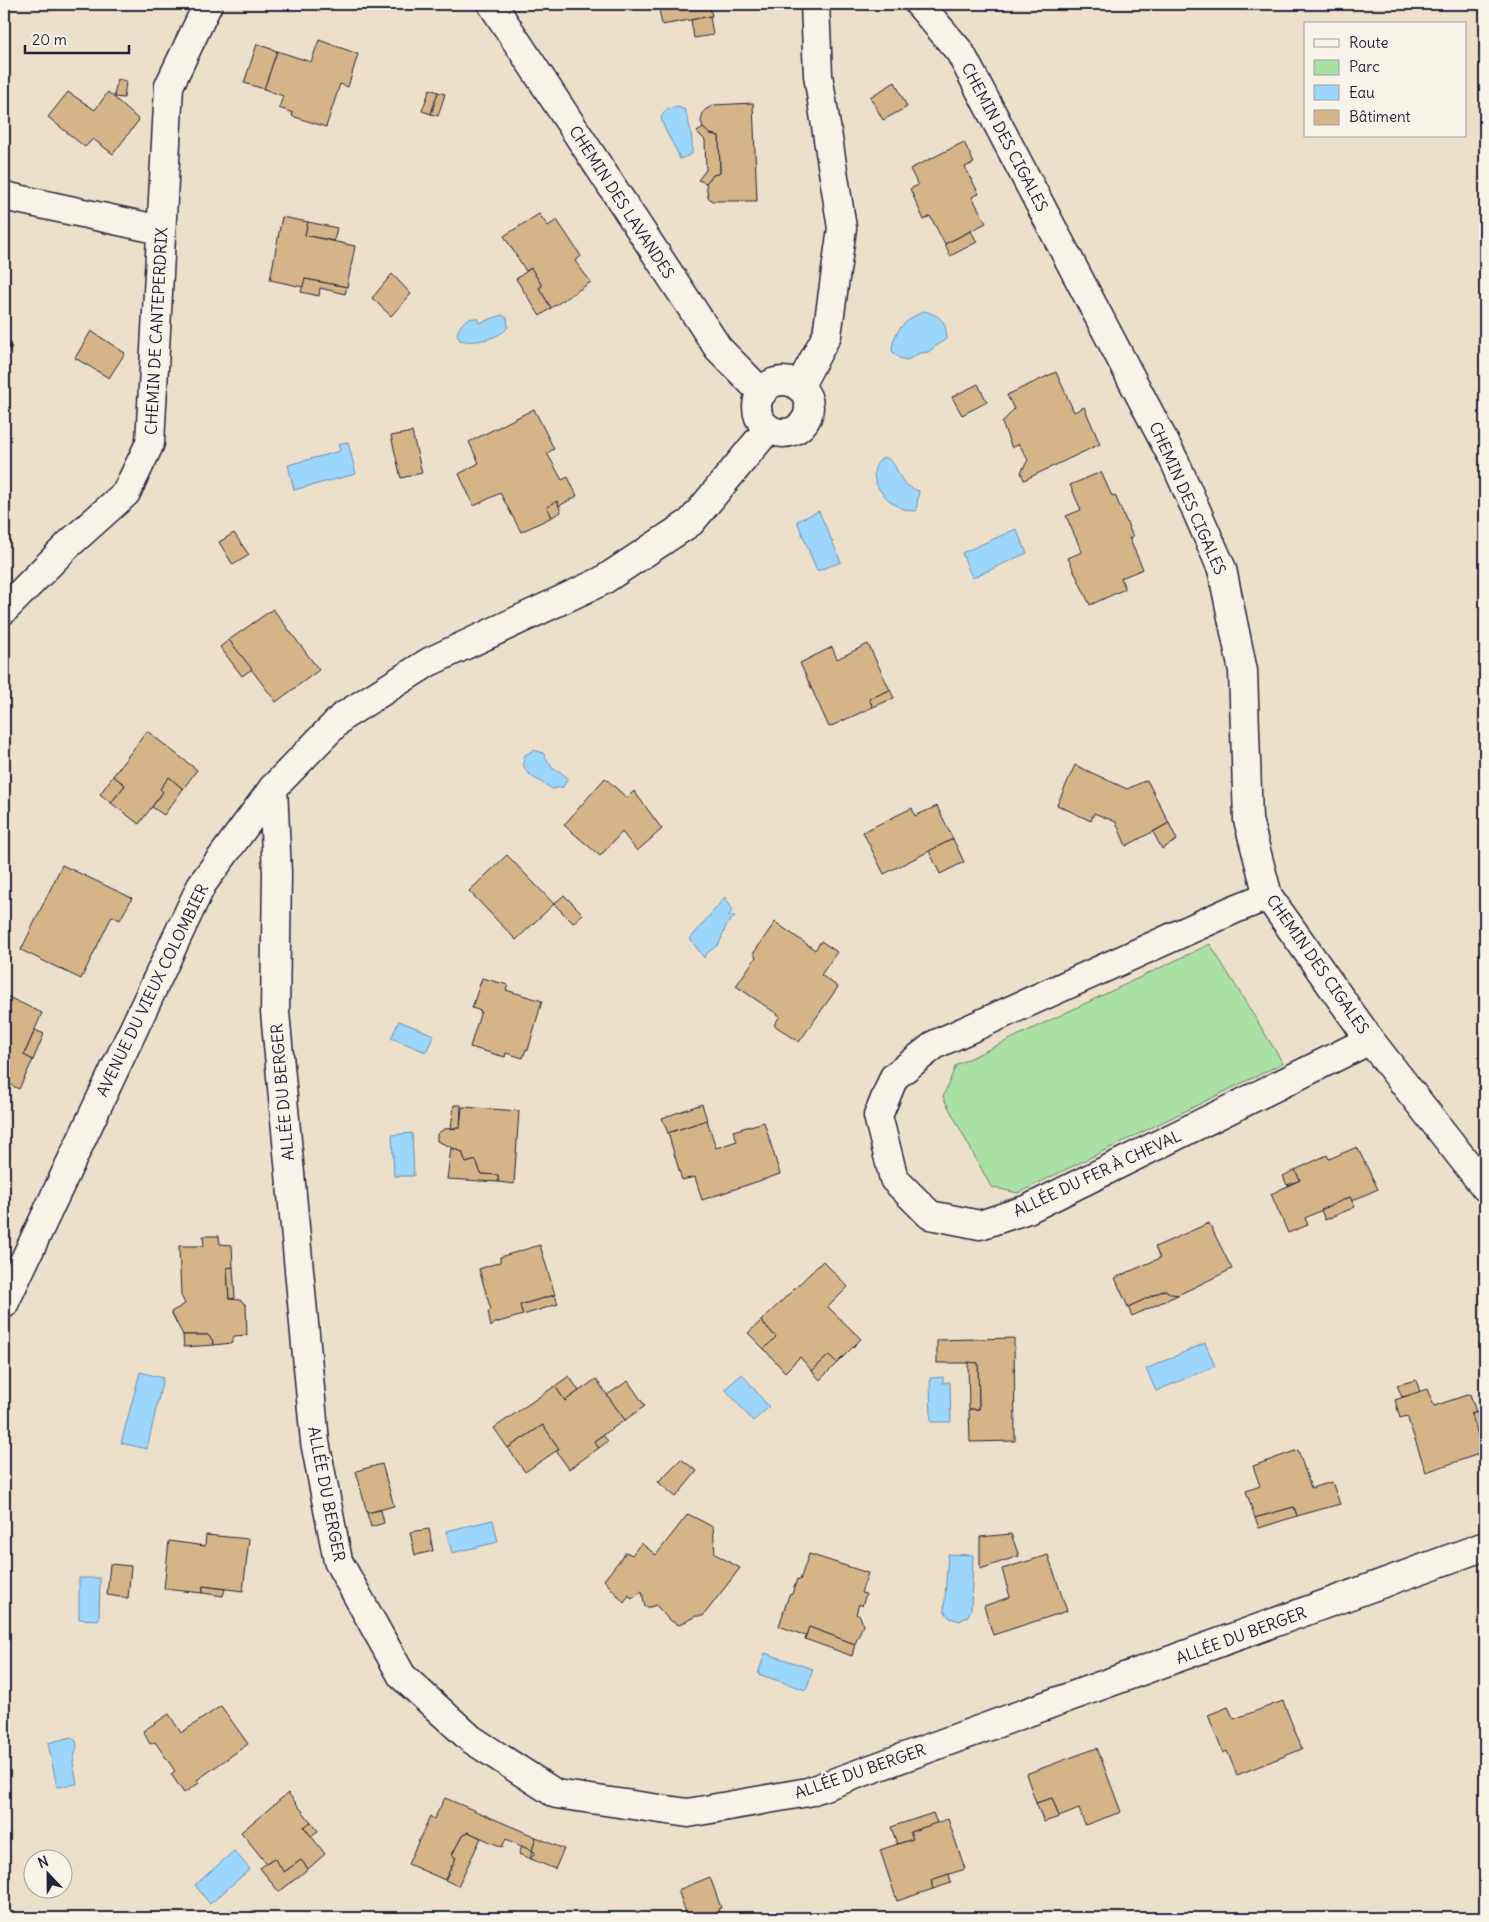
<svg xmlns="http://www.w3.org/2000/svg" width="1489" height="1922" viewBox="0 0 1489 1922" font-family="Delius,sans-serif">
  <rect width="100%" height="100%" fill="#ede0cb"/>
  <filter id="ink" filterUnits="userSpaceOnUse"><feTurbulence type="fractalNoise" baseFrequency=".02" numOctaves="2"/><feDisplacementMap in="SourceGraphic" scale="10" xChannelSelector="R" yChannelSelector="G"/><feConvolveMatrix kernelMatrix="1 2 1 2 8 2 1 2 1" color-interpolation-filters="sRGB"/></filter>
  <g filter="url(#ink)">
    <polygon fill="#a9e0a4" stroke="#668170" points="1210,944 1283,1063 1018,1193 991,1187 943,1097 956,1065"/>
    <g fill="#9cd6fc" stroke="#6b8eaf">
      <path d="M678 107 685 110C690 125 693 138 692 154L680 159C675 144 664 133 661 117L667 109Z"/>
      <path d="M924 311C939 315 948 321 946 339L928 352 920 353 907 360 899 358 892 351C893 330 906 320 924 311Z"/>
      <path d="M502 315 507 318 508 327C499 339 474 344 460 340L457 334C461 323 465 318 477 318L479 323Z"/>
      <polygon points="348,442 356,474 294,490 288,465 340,451 338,444"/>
      <path d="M884 457C903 464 892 483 919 491L916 511C891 512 857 475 884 457Z"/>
      <polygon points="819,511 841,562 817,571 797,521"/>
      <polygon points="1016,529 1027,553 972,578 962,553"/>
      <path d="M534 750 543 753 553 769 559 771 568 778 563 787 552 789C539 779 517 774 525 755Z"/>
      <polygon points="725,897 733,910 728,916 735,916 726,926 719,944 706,954 704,958 690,939"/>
      <polygon points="399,1021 434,1035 426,1052 391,1038"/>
      <polygon points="412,1133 414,1176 394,1176 392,1135"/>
      <polygon points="1205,1343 1215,1366 1156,1391 1146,1369"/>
      <polygon points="140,1372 163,1378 147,1449 121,1443"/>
      <polygon points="742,1374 769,1407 753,1421 725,1389"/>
      <polygon points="943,1377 943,1383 950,1382 951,1422 931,1422 930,1378"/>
      <polygon points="493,1520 498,1542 452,1553 446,1531"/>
      <polygon points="948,1554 973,1555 971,1609 968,1616 960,1621 950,1618 944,1611"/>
      <polygon points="79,1578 100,1578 99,1620 79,1619"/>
      <polygon points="765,1653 813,1669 806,1690 758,1674"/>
      <polygon points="71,1737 76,1741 77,1746 73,1762 77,1784 57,1787 48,1743"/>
      <polygon points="234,1851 250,1869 210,1904 195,1885"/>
    </g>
    <g fill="#d5b588" stroke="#22223b">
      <polygon points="658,4 709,4 712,16 662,25"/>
      <polygon points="710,16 713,35 694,38 691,20"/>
      <polygon points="319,40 358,54 348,87 340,84 326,127 292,116 293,113 279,108 283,96 264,89 277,51 311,62"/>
      <polygon points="257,44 277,51 264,89 244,83"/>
      <polygon points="117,79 126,81 124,98 114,97"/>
      <polygon points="895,82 907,107 883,120 870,97"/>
      <polygon points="430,89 438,92 431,114 422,111"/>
      <polygon points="68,92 95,110 108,92 139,120 113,154 93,139 85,147 48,117"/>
      <polygon points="438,92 445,94 438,116 431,114"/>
      <polygon points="753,103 757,201 712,201 708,197 706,183 713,175 720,173 719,136 710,134 704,130 701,121 703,113 705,110 714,105"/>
      <polygon points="703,128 710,134 719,136 720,173 713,175 706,183 698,180 706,170 705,140 697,132"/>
      <polygon points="964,142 974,163 965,167 979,194 972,197 986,223 945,244 930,216 924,220 910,189 918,185 910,169"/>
      <polygon points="539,214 548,226 557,220 581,256 575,261 591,282 551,308 539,288 542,286 531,268 526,271 504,236"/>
      <polygon points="282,217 308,222 305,235 355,246 347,287 305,279 303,287 270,280"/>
      <polygon points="308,222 337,228 334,241 305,235"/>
      <polygon points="971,231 977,242 950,256 945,244"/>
      <polygon points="531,268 542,286 539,288 551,308 540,316 516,279"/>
      <polygon points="392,274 411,294 391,316 372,298"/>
      <polygon points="305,279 347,287 345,294 320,288 319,296 301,292"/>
      <polygon points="91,331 125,353 109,378 75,358"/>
      <polygon points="4,341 12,347 4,359"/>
      <polygon points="1056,372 1074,412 1084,407 1100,444 1024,480 1021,472 1028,460 1019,444 1012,448 1002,423 1014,409 1007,395"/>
      <polygon points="978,384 987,402 962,415 952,397"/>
      <polygon points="534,409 554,449 547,453 562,480 568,477 577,496 559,506 557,501 547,507 552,517 521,532 500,493 474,506 459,474 479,463 469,442"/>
      <polygon points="412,432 422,473 401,478 391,436"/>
      <polygon points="1101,472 1112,496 1115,495 1133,537 1129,538 1143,569 1121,578 1125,589 1090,605 1068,558 1082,552 1066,516 1081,510 1070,485"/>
      <polygon points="557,501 561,512 552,517 547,507"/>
      <polygon points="234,533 249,555 233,565 219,542"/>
      <polygon points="273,609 319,670 276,702 229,640"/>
      <polygon points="229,640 252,669 242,676 220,647"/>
      <polygon points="868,644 890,690 869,699 873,707 829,727 800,663 832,647 837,659"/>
      <polygon points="890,690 894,698 873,707 869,699"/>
      <polygon points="147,731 197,770 183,789 169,777 160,789 163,792 139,824 111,803 125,785 113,776"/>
      <polygon points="1075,765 1127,789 1147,780 1169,823 1126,846 1116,822 1094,813 1091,821 1057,805"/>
      <polygon points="113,776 125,785 111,803 100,794"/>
      <polygon points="169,777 183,789 164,815 152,807 163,792 160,789"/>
      <polygon points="605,778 627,798 634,791 662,829 637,851 622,832 600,856 564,825"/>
      <polygon points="937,806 953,839 884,874 863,832 912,808 915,816"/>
      <polygon points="1169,823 1177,840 1162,849 1153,832"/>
      <polygon points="953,839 964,862 940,874 929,851"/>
      <polygon points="507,855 554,904 516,940 469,891"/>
      <polygon points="62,865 132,898 120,920 112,916 81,979 21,950"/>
      <polygon points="564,895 583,914 573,923 554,904"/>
      <polygon points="775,922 815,950 821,941 837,952 821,975 838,987 799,1042 774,1025 780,1016 736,986 756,957 753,954"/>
      <polygon points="482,978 508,985 506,990 542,1001 528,1050 526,1049 523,1058 506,1053 505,1057 470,1047 481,1011 472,1008"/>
      <polygon points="4,995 42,1013 24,1055 33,1060 19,1089 4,1082"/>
      <polygon points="35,1030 44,1034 33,1060 24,1055"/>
      <polygon points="702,1104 707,1120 668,1133 662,1118"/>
      <polygon points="454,1105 461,1105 460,1128 451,1128"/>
      <polygon points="462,1107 519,1111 514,1184 498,1182 498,1175 481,1174 476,1160 466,1163 462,1152 437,1141 437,1134 444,1129 460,1128"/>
      <polygon points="707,1120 716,1148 737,1141 733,1131 764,1122 780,1174 702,1200 695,1177 682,1180 668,1133"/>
      <polygon points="1357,1147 1378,1189 1351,1201 1350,1197 1305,1218 1308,1225 1288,1233 1271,1194 1300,1180 1295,1170 1327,1155 1329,1159"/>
      <polygon points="451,1148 462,1152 466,1163 476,1160 481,1174 498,1175 498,1182 447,1179"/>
      <polygon points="1295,1170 1300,1180 1287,1185 1283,1176"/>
      <polygon points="1350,1197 1355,1207 1325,1220 1321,1210"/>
      <polygon points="1209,1223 1232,1269 1178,1295 1171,1294 1165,1290 1128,1307 1115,1278 1160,1258 1155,1247"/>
      <polygon points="203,1236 219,1236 220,1244 232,1245 233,1267 227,1268 229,1299 240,1300 246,1305 247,1335 234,1336 232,1343 214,1345 213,1341 208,1335 183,1335 171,1312 185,1304 181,1295 179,1246 204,1246"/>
      <polygon points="540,1245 555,1295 520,1305 523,1315 495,1323 491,1327 488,1311 491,1310 479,1269 500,1262 500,1257"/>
      <polygon points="823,1261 848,1287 828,1307 861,1339 837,1363 829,1355 812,1371 800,1357 785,1372 764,1349 776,1337 761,1321"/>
      <polygon points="233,1267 235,1298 229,1299 227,1268"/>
      <polygon points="1165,1290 1171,1294 1178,1295 1132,1316 1128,1307"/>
      <polygon points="555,1295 558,1304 523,1315 520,1305"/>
      <polygon points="761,1321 776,1337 764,1349 748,1333"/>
      <polygon points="183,1335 208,1335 213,1341 214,1345 184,1347"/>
      <polygon points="1014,1338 1015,1441 970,1442 969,1409 979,1409 978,1363 937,1363 937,1340"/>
      <polygon points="829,1355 837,1363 820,1380 812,1371"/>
      <polygon points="968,1362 978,1363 979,1409 969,1409"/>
      <polygon points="569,1376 579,1391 565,1401 555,1386"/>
      <polygon points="596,1379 625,1420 594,1441 599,1448 569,1469 556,1451 559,1449 543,1425 508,1448 494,1428 555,1386 565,1401"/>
      <polygon points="1416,1380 1420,1392 1402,1397 1397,1385"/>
      <polygon points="628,1381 645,1406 625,1420 607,1395"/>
      <polygon points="1427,1389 1434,1406 1470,1394 1476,1412 1471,1414 1480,1440 1485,1438 1485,1457 1481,1458 1479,1454 1426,1472 1407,1416 1400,1418 1395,1400"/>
      <polygon points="1482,1411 1485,1420 1485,1438 1480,1440 1471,1414"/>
      <polygon points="543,1425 559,1449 525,1472 508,1448"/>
      <polygon points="603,1435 608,1441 599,1448 594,1441"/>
      <polygon points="1298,1450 1311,1488 1332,1482 1340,1504 1297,1516 1294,1507 1255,1518 1246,1491 1260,1486 1253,1466"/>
      <polygon points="1485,1457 1485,1469 1484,1469 1481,1458"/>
      <polygon points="681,1459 697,1471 676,1497 658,1482"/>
      <polygon points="382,1464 394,1506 367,1513 356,1471"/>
      <polygon points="1294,1507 1297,1516 1259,1528 1255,1518"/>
      <polygon points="381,1510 384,1523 371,1527 367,1513"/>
      <polygon points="688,1514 713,1527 715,1554 740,1568 703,1616 696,1616 679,1625 669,1620 656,1605 650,1607 645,1607 642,1591 632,1599 629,1595 624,1603 604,1580 626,1552 632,1555 641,1543 656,1555"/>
      <polygon points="429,1529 433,1551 415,1555 410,1532"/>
      <polygon points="1011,1534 1019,1556 980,1569 980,1537"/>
      <polygon points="206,1535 249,1539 243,1591 203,1586 203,1593 164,1589 169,1541 205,1546"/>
      <polygon points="809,1554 868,1573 861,1593 866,1594 862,1606 859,1604 856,1614 860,1616 863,1625 855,1644 809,1627 806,1636 779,1626 789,1595 792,1594 797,1579 800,1580"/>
      <polygon points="1048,1555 1067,1611 993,1635 984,1606 1010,1597 1002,1569"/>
      <polygon points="110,1564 131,1566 128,1598 107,1595"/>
      <polygon points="203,1586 225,1589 223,1596 203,1593"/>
      <polygon points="809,1627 855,1644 852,1656 805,1639"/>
      <polygon points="1283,1701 1302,1749 1237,1775 1227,1751 1223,1753 1208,1715 1228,1707 1234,1719"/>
      <polygon points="221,1706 248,1744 197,1780 199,1783 184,1793 171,1774 175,1771 155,1742 150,1744 143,1731 169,1714 181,1733"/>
      <polygon points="1097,1748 1121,1812 1085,1825 1079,1809 1059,1817 1052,1798 1036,1803 1026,1774"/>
      <polygon points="288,1793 311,1822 304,1827 325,1854 308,1869 301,1860 284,1872 274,1858 266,1863 241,1832"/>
      <polygon points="445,1798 536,1837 532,1851 506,1839 502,1847 468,1832 462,1836 452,1855 456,1858 445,1880 408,1864 430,1816 434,1819"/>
      <polygon points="1052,1798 1059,1817 1044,1822 1036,1803"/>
      <polygon points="933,1813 937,1823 910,1832 913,1839 897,1844 891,1827"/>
      <polygon points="948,1819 965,1869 931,1880 933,1889 897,1901 880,1850 913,1839 910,1832"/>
      <polygon points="311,1822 318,1831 311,1836 304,1827"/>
      <polygon points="468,1832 481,1838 458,1886 445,1880 456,1858 452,1855 462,1836"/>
      <polygon points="536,1837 564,1849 555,1869 531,1859 535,1852 532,1851"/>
      <polygon points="522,1846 532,1851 530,1859 519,1854"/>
      <polygon points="274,1858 284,1872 301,1860 308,1869 279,1892 260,1868"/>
      <polygon points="949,1874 951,1883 933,1889 931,1880"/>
      <polygon points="710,1877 721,1908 718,1909 721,1918 688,1918 678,1890"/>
      <polygon points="749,1912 751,1918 732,1918"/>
    </g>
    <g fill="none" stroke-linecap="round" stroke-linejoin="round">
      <g stroke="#22223b" stroke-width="31">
        <g id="minor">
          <polyline points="492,4 718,348 762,393"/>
          <polyline points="919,4 960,52 1175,462 1222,569 1243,671 1248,820 1268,896 1370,1040 1485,1187"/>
          <polyline points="4,196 161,230"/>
          <circle cx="783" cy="407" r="26"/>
          <polyline points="799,387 827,335 842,228 818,75 815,4"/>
          <polyline points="4,610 68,545 126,493 150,443 169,86 208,4"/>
          <polyline points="273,788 277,873 275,1012 315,1442 338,1561 402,1676 471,1739 556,1794 688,1813 808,1792 1485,1546"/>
          <polyline points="1268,896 1235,909 936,1044 894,1077 878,1116 894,1179 930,1215 980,1225 1028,1209 1370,1040"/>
          <polyline points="4,1304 202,884 273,788 342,717 429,662 602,581 691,522 768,429"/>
        </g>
      </g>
      <use href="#minor" stroke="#f7f3e8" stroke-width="28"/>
    </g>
  </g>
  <g text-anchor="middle" stroke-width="5" stroke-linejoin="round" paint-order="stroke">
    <g font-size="16" fill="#22223b" stroke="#f7f3e8">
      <text transform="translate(1005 137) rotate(62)" y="6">CHEMIN DES CIGALES</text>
      <text transform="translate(622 202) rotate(57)" y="6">CHEMIN DES LAVANDES</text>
      <text transform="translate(156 331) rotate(-87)" y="6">CHEMIN DE CANTEPERDRIX</text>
      <text transform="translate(1188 498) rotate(66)" y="6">CHEMIN DES CIGALES</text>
      <text transform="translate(1318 964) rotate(55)" y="6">CHEMIN DES CIGALES</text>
      <text transform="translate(152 990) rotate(-64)" y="6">AVENUE DU VIEUX COLOMBIER</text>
      <text transform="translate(282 1092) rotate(-95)" y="6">ALLÉE DU BERGER</text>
      <text transform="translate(1097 1173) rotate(-25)" y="6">ALLÉE DU FER À CHEVAL</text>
      <text transform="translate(327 1494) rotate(79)" y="6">ALLÉE DU BERGER</text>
      <text transform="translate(1241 1635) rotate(-20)" y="6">ALLÉE DU BERGER</text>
      <text transform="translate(860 1771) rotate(-19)" y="6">ALLÉE DU BERGER</text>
    </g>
  </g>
  <rect width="1489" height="1922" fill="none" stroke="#f7f3e8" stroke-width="20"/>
  <rect x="10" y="10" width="1469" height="1902" fill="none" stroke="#22223b" stroke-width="2" filter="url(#ink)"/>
  <rect x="1304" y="22" width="162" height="115" fill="#f7f3e8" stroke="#a29fa3"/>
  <rect x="1314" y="39" width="25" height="8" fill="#f7f3e8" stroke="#a29fa3"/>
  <text x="1349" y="48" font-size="15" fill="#22223b">Route</text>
  <rect x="1314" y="60" width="25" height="15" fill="#a9e0a4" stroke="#a29fa3"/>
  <text x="1349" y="72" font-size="15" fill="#22223b">Parc</text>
  <rect x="1314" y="85" width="25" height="15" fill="#9cd6fc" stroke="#a29fa3"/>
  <text x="1349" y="98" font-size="15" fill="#22223b">Eau</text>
  <rect x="1314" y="110" width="25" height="15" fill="#d5b588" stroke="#a29fa3"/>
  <text x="1349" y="122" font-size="15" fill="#22223b">Bâtiment</text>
  <g transform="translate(48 1874) rotate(338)"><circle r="24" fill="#f7f3e8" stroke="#a29fa3"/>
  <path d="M0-4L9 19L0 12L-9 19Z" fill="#22223b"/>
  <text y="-8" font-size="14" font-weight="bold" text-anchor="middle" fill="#22223b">N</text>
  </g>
  <path d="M25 45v8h104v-8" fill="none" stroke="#22223b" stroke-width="2.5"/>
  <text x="32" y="45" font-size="15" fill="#22223b" stroke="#f7f3e8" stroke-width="4" paint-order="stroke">20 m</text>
</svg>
